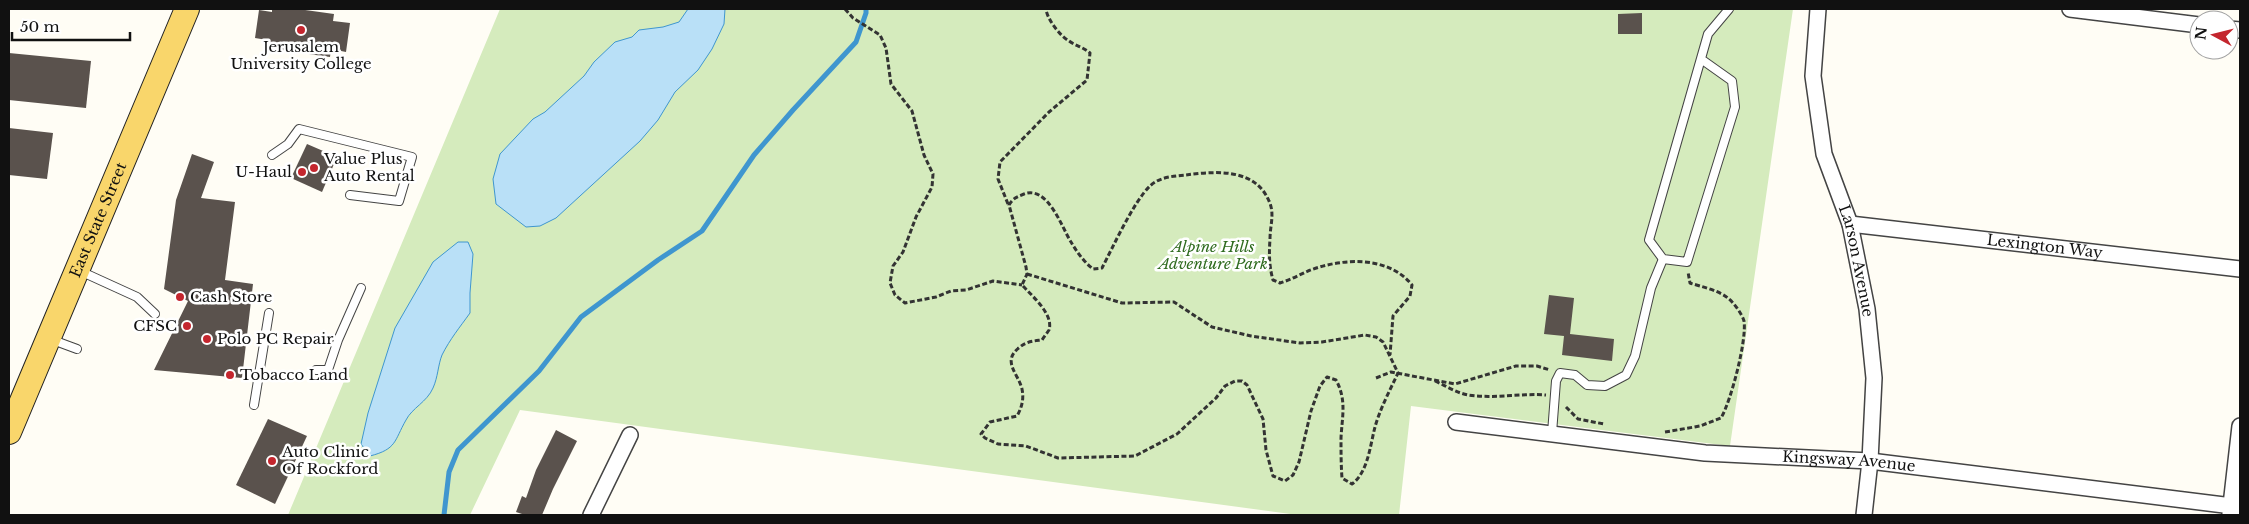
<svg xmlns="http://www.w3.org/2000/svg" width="2249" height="524" viewBox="0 0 2249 524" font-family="'Libre Baskerville',serif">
  <rect width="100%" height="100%" fill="#fffdf5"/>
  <polygon fill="#d5ebbd" points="500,9 1793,9 1730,446 1411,406 1399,515 1298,515 520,410 470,515 288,515"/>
  <g fill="#b9e0f7" stroke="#3f96cf">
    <polygon points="688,9 725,9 724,24 712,49 698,70 675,92 658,120 640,141 556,218 540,226 526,227 496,204 493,179 500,154 533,119 545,112 584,76 594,62 615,42 632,37 639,30 663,27 679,22"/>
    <path d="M458 242H468L473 254 470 293V313C460 327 450 339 442 355 438 365 438 377 433 388 427 402 412 408 406 420 394 441 397 449 370 456L361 444 368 413 395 328 433 262Z"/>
  </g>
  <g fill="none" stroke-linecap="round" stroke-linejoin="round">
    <polyline stroke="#3f96cf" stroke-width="5" points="444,515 449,472 458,450 539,371 581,317 658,260 702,231 754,155 793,110 856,42 866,13 866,9"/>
  </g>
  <g fill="#5a524d">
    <polygon points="272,9 298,9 334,14 333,21 350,23 346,52 331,49 330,57 266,48 267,40 255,38 259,10 272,12"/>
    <polygon points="1642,13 1642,34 1618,34 1618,14"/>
    <polygon points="9,53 91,61 86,108 9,100"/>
    <polygon points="9,128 53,133 47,179 9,175"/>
    <polygon points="307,144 337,157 322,192 291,178"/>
    <polygon points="192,154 214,162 201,198 235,202 225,280 253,284 242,378 154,370 188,301 164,289 176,200"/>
    <polygon points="1549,295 1574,298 1570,334 1614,339 1612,361 1562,355 1564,336 1544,334"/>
    <polygon points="268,419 307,436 275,504 236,485"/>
    <polygon points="556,430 577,441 553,489 542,515 525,515 516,512 522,496 526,498 536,470"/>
  </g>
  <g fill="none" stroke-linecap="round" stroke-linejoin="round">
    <g stroke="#444" stroke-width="10">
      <g id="lane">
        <polyline points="1701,59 1732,81 1735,107 1687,262 1663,259 1649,240 1708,34 1729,9"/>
        <polyline points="272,155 288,144 299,129 412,157 399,201 350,195"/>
        <polyline points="80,271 137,297 155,314"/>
        <polyline points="50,339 77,349"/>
        <polyline points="316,370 328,370 338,340 361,288"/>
        <polyline points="254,405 269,313"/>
        <polyline points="1552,433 1556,381 1560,373 1575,375 1587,385 1605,386 1626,375 1635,356 1651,288 1663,259"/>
      </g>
    </g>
    <g stroke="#444" stroke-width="18">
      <g id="street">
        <path id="s1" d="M1818 9 1813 76 1824 154 1850 224 1867 309 1874 378 1870 461 1864 515"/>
        <polyline points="2070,9 2199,25"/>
        <polyline points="2229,29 2240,30"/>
        <path id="s2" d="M1850 224 2240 269"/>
        <path id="s3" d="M1456 422 1705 453 1870 461 2240 507"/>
        <polyline points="2230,514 2240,426"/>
        <polyline points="591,515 630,435"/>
      </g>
    </g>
    <g stroke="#222" stroke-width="26">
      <g id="primary">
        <path id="s4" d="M9 432 187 9"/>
      </g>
    </g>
    <g stroke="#333" stroke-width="3" stroke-dasharray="5 2.5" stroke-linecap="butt">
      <polyline points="845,9 853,18 880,35 886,48 891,84 912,111 924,155 933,174 932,187 916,217 903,252 893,266 890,283 895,295 905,303 936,297 951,291 966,290 993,281 1022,285"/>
      <path d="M1008 204 998 179 1000 162 1049 112 1087 80 1090 53C1083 47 1076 46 1069 41 1060 36 1047 19 1046 9"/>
      <path d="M1027 274 1122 303 1174 302 1212 327 1251 336 1300 343 1322 342 1365 335 1376 337 1383 342 1398 373C1390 390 1380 409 1375 427 1370 446 1368 472 1352 484L1342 478C1341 465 1341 451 1341 438 1342 417 1347 400 1336 380L1327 377 1320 386 1311 411 1299 462 1293 475 1285 481 1273 476 1266 450 1263 419 1247 385 1242 381H1235L1225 386 1216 398 1177 434 1135 456 1058 458 1026 446 998 444 985 438 981 434 990 422 1017 416C1022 407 1024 399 1022 389 1018 373 1001 361 1020 347 1027 341 1034 341 1042 340 1044 337 1047 333 1049 330 1054 314 1031 295 1022 285L1027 274 1026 267 1009 205C1013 198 1017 197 1024 194 1048 185 1062 228 1071 242 1077 252 1084 262 1093 269L1102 268C1113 247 1134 201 1150 186 1159 177 1174 176 1186 175 1216 171 1255 168 1269 201 1275 214 1270 225 1270 239 1269 253 1269 266 1273 280L1280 283C1290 280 1299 275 1308 271 1341 258 1388 255 1412 285L1410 296 1393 316 1390 355"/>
      <polyline points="1376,378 1391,372 1455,384 1516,366 1537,366 1550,370"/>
      <path d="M1435 381C1446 386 1457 393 1468 395 1494 399 1520 393 1546 395"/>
      <polyline points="1566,407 1578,419 1604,424"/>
      <path d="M1665 432 1700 426 1721 418C1731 401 1747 340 1744 321 1742 314 1734 303 1729 299 1719 290 1702 287 1690 283L1688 272"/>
    </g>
    <use href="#lane" stroke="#fff" stroke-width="8"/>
    <use href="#street" stroke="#fff" stroke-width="15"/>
    <use href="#primary" stroke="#f9d66b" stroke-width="24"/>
  </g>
  <g fill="#c4262e" stroke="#fff" stroke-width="2">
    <circle cx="301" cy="30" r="5"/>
    <circle cx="314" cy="168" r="5"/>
    <circle cx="302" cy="172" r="5"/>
    <circle cx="180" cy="297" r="5"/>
    <circle cx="187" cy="326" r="5"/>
    <circle cx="207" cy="339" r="5"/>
    <circle cx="230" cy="375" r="5"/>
    <circle cx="272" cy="461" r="5"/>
  </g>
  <g text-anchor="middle" stroke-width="5" stroke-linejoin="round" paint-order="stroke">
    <g font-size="15" fill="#111" stroke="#fff" text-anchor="start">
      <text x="301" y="52" text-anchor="middle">Jerusalem<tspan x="301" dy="17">University College</tspan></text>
      <text x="324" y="164">Value Plus<tspan x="324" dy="17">Auto Rental</tspan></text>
      <text x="292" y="177" text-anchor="end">U-Haul</text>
      <text x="190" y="302">Cash Store</text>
      <text x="177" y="331" text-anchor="end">CFSC</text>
      <text x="217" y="344">Polo PC Repair</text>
      <text x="240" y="380">Tobacco Land</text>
      <text x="282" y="457">Auto Clinic<tspan x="282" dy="17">Of Rockford</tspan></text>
    </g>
    <g font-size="15" fill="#111" stroke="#fff">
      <text dy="5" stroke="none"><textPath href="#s4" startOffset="230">East State Street</textPath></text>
      <text dy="5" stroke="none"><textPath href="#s2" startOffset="196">Lexington Way</textPath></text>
      <text dy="5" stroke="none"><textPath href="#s1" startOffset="258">Larson Avenue</textPath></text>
      <text dy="5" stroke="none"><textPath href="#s3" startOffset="395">Kingsway Avenue</textPath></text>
    </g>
    <g font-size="15" font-style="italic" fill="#2f6b1f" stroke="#fff">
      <text x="1213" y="252">Alpine Hills<tspan x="1213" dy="17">Adventure Park</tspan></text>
    </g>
  </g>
  <rect width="2249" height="524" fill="none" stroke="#111111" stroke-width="20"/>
  <g transform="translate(2214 35) rotate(277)"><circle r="24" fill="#ffffff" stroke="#a0a0a0"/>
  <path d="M0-4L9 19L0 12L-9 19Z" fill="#c4262e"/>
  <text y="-8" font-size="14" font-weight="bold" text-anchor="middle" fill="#111111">N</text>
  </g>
  <path d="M12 32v8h118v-8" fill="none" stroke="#111111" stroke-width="2.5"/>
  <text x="20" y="32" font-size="15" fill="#111111" stroke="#ffffff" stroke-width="4" paint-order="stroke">50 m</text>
</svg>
